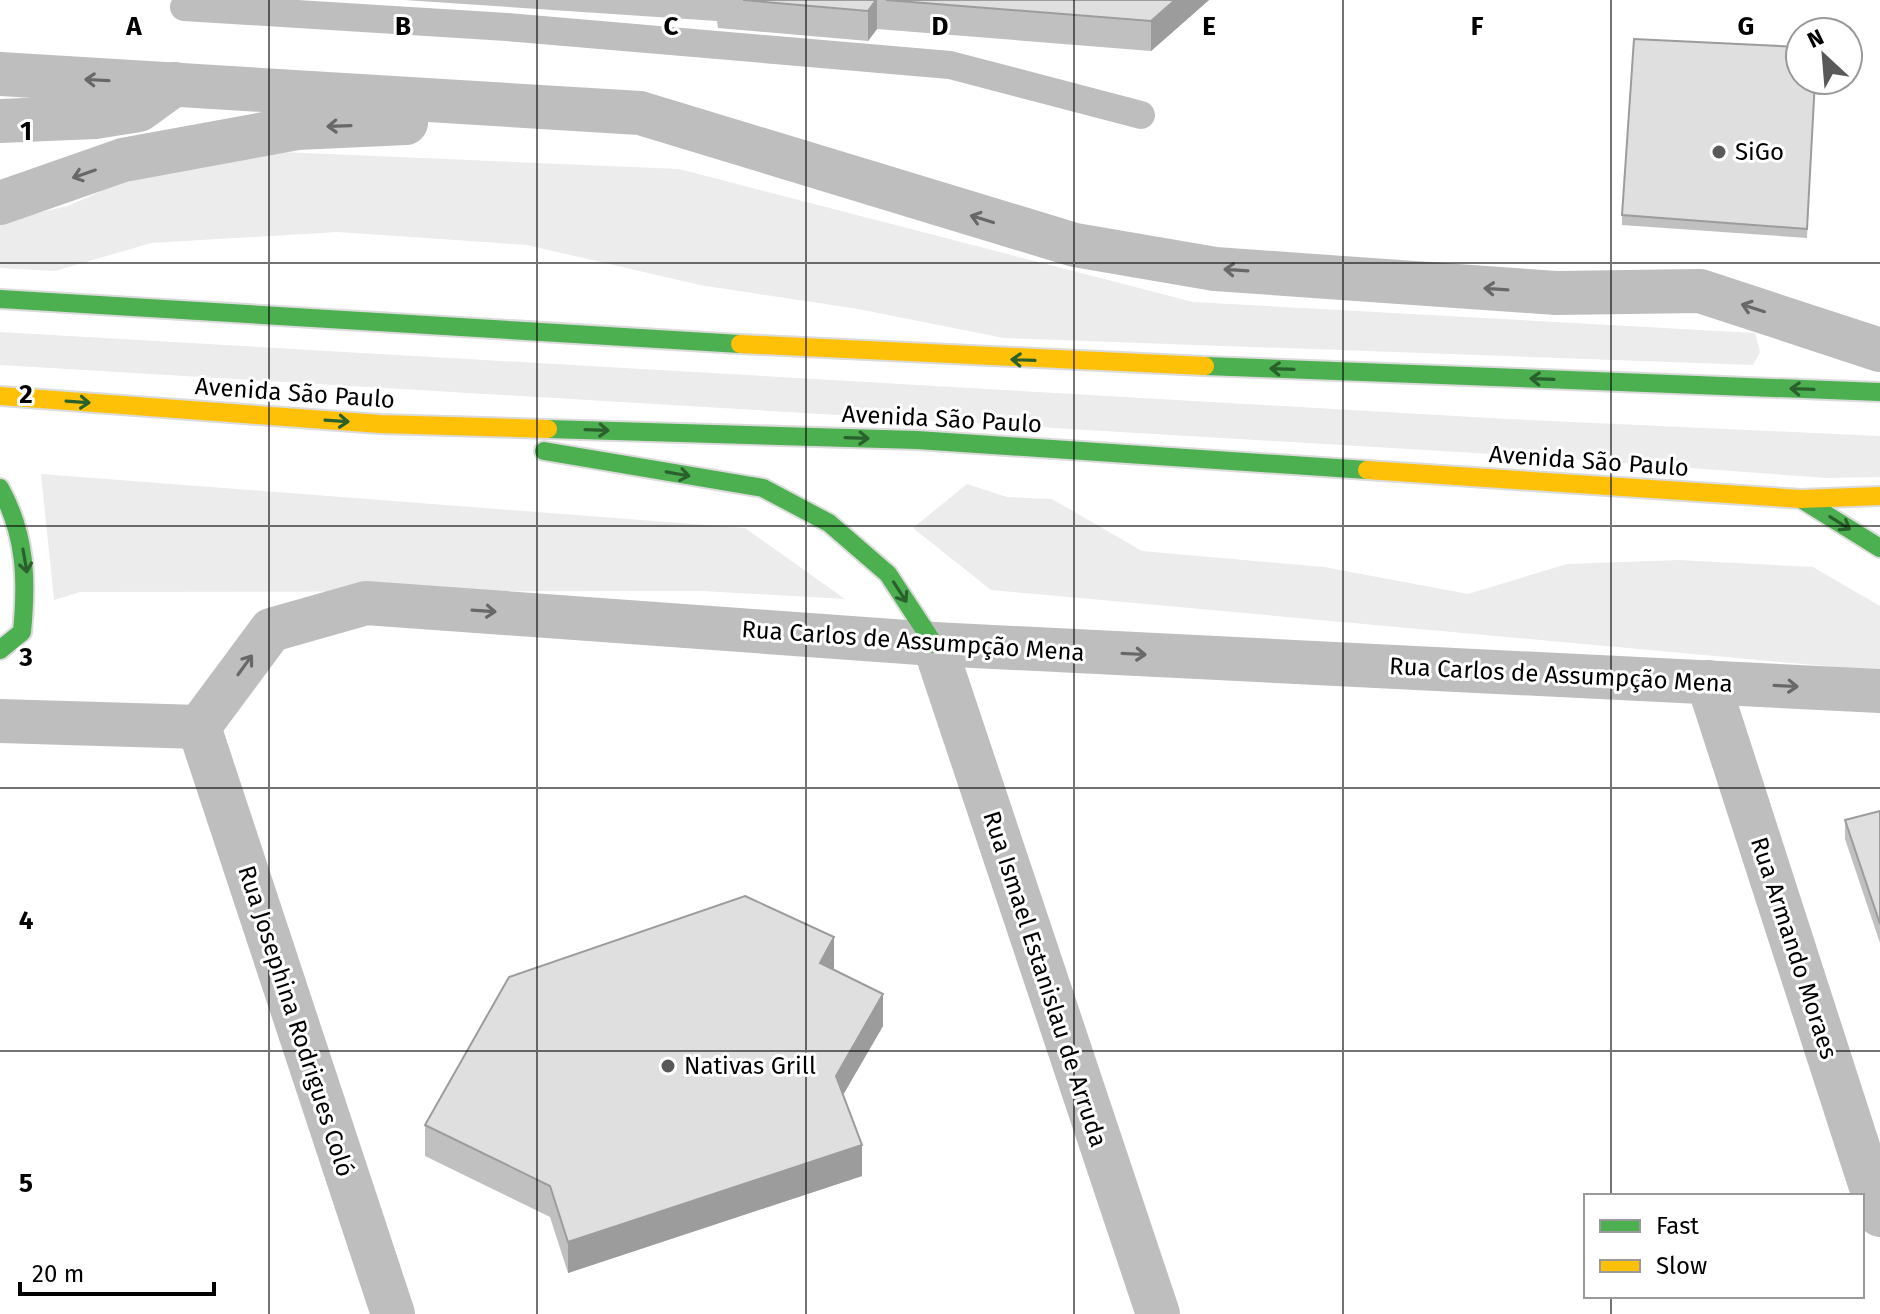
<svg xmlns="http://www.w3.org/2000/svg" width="1880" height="1314" viewBox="0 0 1880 1314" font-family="'Fira Sans',sans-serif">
  <rect width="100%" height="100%" fill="#fff"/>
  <g fill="#ececec">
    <polygon points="282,152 679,169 1193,302 1755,333 1760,352 1753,365 1004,338 858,309 700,285 527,245 338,232 151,243 55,271 0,268 0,221 68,206 157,166"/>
    <polygon points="0,332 1507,419 1880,436 1880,477 1827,478 1525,456 0,365"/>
    <polygon points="41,474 745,528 845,599 702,591 80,592 54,600"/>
    <polygon points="967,484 1007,497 1052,499 1142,551 1324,567 1468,594 1567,564 1679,560 1813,567 1880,606 1880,671 991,590 913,528"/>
  </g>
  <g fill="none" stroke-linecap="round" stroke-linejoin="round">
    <g stroke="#dbdbdb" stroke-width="22">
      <g id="fast">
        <polyline points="0,299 740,344"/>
        <polyline points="1205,366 1880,392"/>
        <polyline points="548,429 917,440 1367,470"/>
        <polyline points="544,451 763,488 829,523 888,574 934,644"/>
        <path d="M0 488C26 535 27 580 22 632L0 650"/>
        <polyline points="1801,499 1880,548"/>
      </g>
    </g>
    <g stroke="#dbdbdb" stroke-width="22">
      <g id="slow">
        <polyline points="740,344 1205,366"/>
        <polyline points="0,396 380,424 548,429"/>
        <polyline points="1367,470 1801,499 1880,496"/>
      </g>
    </g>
    <polyline stroke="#bebebe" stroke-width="28" points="184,7 507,27 950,65 1141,115"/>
    <g stroke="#bebebe" stroke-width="44">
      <polyline points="0,74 640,113 1075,245 1215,269 1556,293 1700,291 1880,350"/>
      <polyline points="0,121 95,117 139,110 175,84"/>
      <polyline points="0,203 123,160 297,128 406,123"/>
      <polyline points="934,644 1158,1314"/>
      <polyline points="1708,682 1880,1215"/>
      <polyline points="0,721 199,727"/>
      <polyline points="199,727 271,630 366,603 934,644 1880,691"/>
      <polyline points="199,727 393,1314"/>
    </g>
    <use href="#fast" stroke="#4caf50" stroke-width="18"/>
    <use href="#slow" stroke="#ffc107" stroke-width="18"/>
  </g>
  <g fill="#c0c0c0">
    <polygon points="404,0 1209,0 1151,51 877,29 868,41 718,28 717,21"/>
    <polygon points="1815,80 1807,238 1622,225 1622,215"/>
    <polygon points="1880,811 1880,943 1845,839 1845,820"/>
    <polygon points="834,968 833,970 883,1026 843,1095 862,1176 568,1273 550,1217 425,1156 425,1125"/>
  </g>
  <g fill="#9c9c9c">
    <polygon points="877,0 877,29 868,41 868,11"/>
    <polygon points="1175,0 1209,0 1151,51 1151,21"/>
    <polygon points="834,937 834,968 820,994 820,963"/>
    <polygon points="883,994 883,1026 836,1107 836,1076"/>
    <polygon points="862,1145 862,1176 568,1273 568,1242"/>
  </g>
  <g fill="#dfdfdf" stroke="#9c9c9c" stroke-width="2">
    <polygon points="743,0 876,0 868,11"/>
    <polygon points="886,0 1175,0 1151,21"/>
    <polygon points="1634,39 1800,47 1800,80 1815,80 1807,229 1622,215"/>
    <polygon points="1880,811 1880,924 1845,820"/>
    <polygon points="745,896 834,937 820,963 883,994 836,1076 862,1145 568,1242 550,1186 425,1125 509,977"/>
  </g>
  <defs><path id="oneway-shaft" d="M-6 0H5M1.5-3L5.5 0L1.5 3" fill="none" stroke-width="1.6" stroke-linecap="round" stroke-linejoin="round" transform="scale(2)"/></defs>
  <g stroke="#686868">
    <use href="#oneway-shaft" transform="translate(97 80) rotate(-177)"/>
    <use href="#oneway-shaft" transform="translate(339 126) rotate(178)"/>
    <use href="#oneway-shaft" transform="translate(84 174) rotate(161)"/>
    <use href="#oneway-shaft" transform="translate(982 219) rotate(-163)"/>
    <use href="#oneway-shaft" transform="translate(1236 270) rotate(-176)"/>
    <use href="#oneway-shaft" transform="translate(1496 289) rotate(-176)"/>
    <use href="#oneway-shaft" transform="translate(1753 308) rotate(-162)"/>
    <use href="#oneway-shaft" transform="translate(484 611) rotate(4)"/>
    <use href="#oneway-shaft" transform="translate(1134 654) rotate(3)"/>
    <use href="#oneway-shaft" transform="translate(245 665) rotate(-54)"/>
    <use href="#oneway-shaft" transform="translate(1786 686) rotate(3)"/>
  </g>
  <g stroke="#2a602c">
    <use href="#oneway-shaft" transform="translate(1023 360) rotate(-178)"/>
    <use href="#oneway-shaft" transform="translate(1282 369) rotate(-178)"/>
    <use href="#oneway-shaft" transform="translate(1542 379) rotate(-178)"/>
    <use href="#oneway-shaft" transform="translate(1802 389) rotate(-178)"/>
    <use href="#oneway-shaft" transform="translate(78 402) rotate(4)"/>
    <use href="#oneway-shaft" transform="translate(337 421) rotate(4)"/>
    <use href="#oneway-shaft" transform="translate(597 430) rotate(2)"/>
    <use href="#oneway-shaft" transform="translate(857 438) rotate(2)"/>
    <use href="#oneway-shaft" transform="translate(678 474) rotate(10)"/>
    <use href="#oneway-shaft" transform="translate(1840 523) rotate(32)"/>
    <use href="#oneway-shaft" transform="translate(25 561) rotate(80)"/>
    <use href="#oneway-shaft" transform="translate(900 592) rotate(57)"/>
  </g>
  <path fill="none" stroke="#000" stroke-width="2" stroke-opacity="0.55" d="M269 0V1314M537 0V1314M806 0V1314M1074 0V1314M1343 0V1314M1611 0V1196M0 263H1880M0 526H1880M0 788H1880M0 1051H1880M1611 1296V1314"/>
  <g fill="#595959" stroke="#fff" stroke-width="3">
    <circle cx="1719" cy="152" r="8"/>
    <circle cx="668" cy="1066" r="8"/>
  </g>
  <g text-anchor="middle" stroke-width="6" stroke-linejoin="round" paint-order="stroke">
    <g font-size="24" fill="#000" stroke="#fff" text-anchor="start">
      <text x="1735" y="160">SiGo</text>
      <text x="684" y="1074">Nativas Grill</text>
    </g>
    <g font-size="24" fill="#000" stroke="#fff">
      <text transform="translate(295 393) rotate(4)" y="8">Avenida São Paulo</text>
      <text transform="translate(942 419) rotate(3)" y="8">Avenida São Paulo</text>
      <text transform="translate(1589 461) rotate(4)" y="8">Avenida São Paulo</text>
      <text transform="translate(913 641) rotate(4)" y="8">Rua Carlos de Assumpção Mena</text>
      <text transform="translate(1561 675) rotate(3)" y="8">Rua Carlos de Assumpção Mena</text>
      <text transform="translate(1794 948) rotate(72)" y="8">Rua Armando Moraes</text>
      <text transform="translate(1045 979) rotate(72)" y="8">Rua Ismael Estanislau de Arruda</text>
      <text transform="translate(296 1021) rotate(72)" y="8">Rua Josephina Rodrigues Coló</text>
    </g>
  </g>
  <g font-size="26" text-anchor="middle" font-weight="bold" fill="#000" stroke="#fff" stroke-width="6" stroke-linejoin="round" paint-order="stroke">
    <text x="134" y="35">A</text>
    <text x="403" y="35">B</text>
    <text x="671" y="35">C</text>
    <text x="940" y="35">D</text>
    <text x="1209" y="35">E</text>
    <text x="1477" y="35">F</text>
    <text x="1746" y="35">G</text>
    <text x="26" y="140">1</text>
    <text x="26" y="403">2</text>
    <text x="26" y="666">3</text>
    <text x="26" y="929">4</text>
    <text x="26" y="1192">5</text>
  </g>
  <rect x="1584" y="1194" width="280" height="104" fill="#ffffff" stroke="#999999" stroke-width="2"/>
  <rect x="1600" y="1220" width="40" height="12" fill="#4caf50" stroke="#999999" stroke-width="2"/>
  <text x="1656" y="1234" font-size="24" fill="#000000">Fast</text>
  <rect x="1600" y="1260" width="40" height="12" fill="#ffc107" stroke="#999999" stroke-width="2"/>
  <text x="1656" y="1274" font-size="24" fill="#000000">Slow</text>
  <g transform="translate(1824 56) rotate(334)"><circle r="38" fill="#ffffff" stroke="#999999" stroke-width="2"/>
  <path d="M0-6L14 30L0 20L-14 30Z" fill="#595959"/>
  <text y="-12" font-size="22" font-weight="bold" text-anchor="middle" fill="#000000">N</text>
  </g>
  <path d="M20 1282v12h194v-12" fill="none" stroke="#000000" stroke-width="4"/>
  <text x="32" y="1282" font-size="24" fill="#000000" stroke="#ffffff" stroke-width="6" paint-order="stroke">20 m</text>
</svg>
